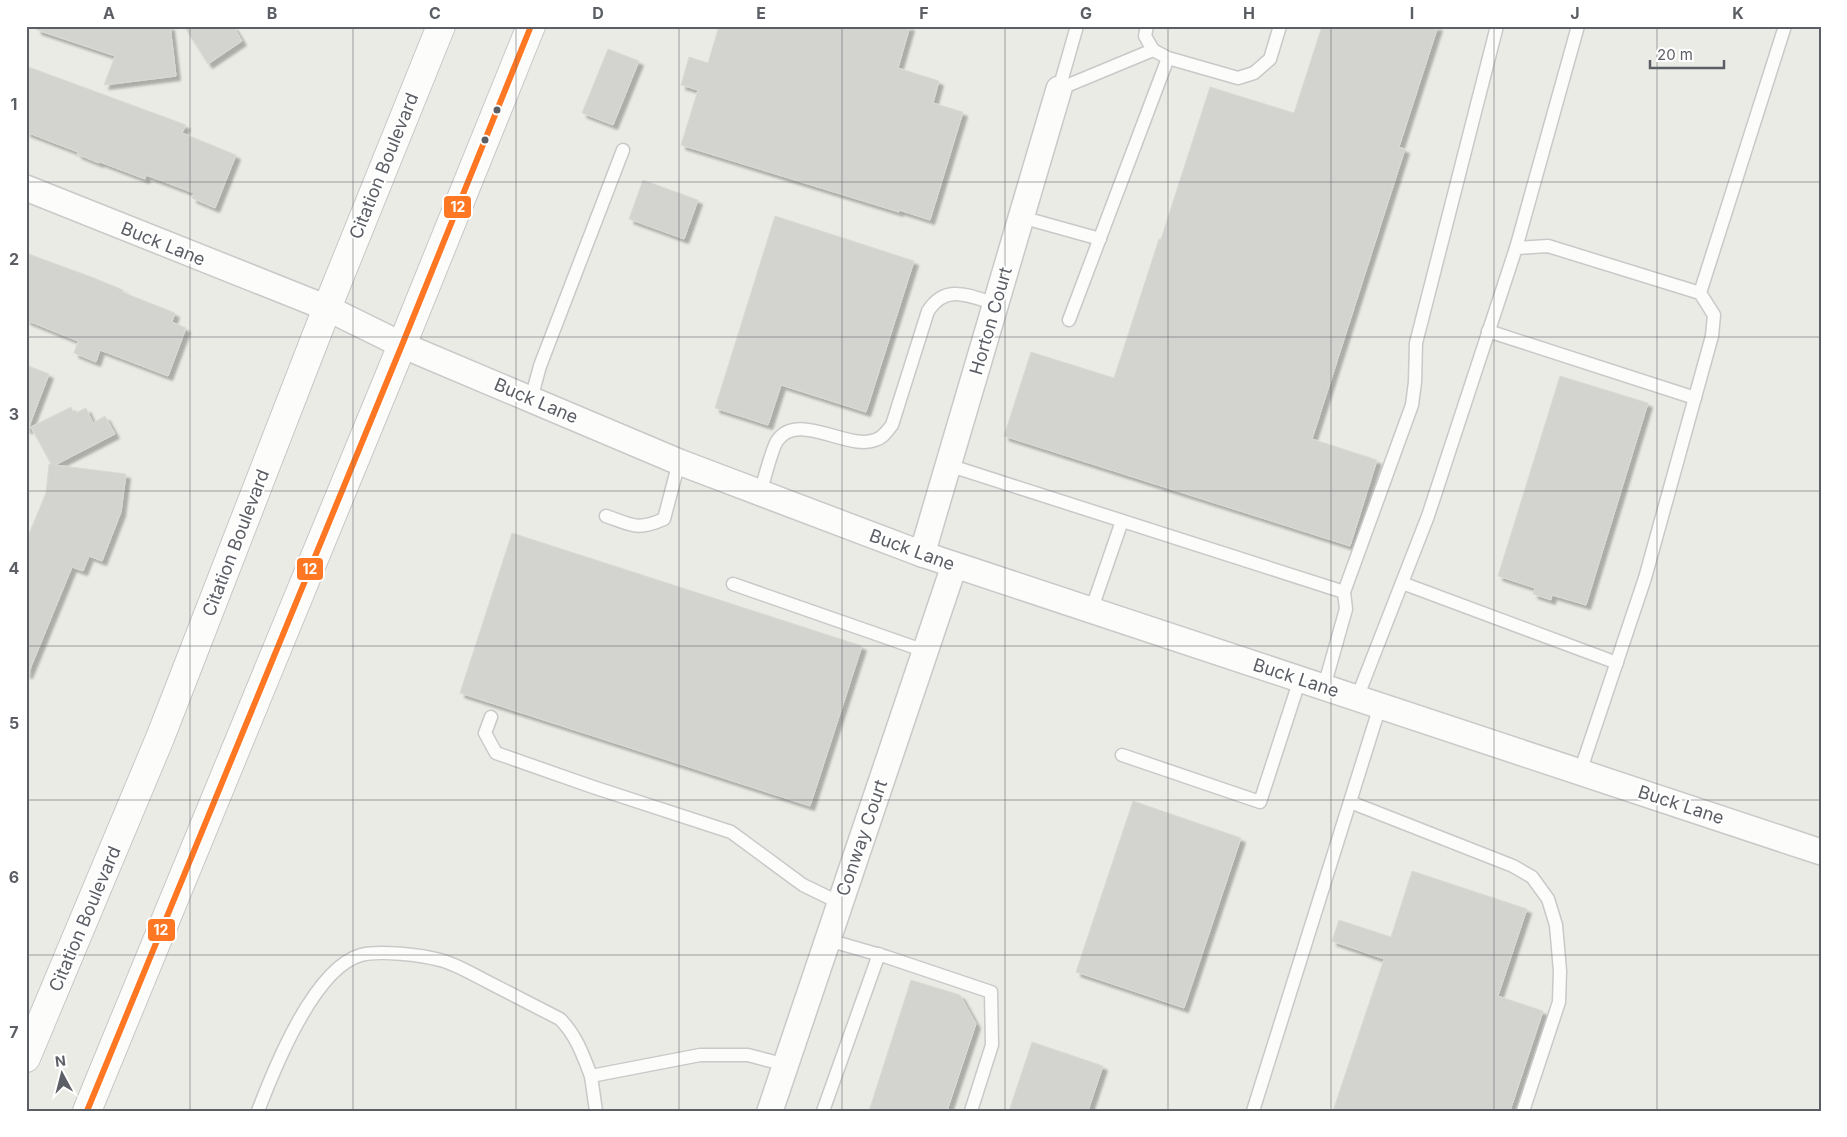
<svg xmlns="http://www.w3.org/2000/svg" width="1847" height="1137" viewBox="0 0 1847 1137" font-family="Inter,sans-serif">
  <defs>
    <filter id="shadow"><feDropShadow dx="4.5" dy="4.5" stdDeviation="1" flood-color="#0004"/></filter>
  </defs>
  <rect width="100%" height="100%" fill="#ebebe6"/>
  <g fill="#d3d3d0" stroke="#dadad5" filter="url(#shadow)">
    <polygon points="37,26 170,26 176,76 104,85 115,56 37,30"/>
    <polygon points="184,26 233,26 242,41 208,64"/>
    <polygon points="719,26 910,26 898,68 939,81 933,103 963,112 930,220 899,210 899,212 681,145 698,90 681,85 689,57 708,63"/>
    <polygon points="1322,26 1438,26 1399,147 1405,149 1312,439 1377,460 1350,546 1004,436 1031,352 1114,378 1159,239 1161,239 1210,87 1294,113"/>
    <polygon points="608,49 639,61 613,125 582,113"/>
    <polygon points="26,66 186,125 182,133 236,155 215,208 192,198 194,193 146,175 145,179 100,162 99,163 77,154 78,152 26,132"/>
    <polygon points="643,180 698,200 684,239 629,219"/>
    <polygon points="775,216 914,261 866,412 781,385 768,425 715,408"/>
    <polygon points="26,253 94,278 123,290 122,292 175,313 172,322 186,328 168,376 100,350 96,362 74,353 78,341 26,320"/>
    <polygon points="26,365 49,374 28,429 26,429"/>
    <polygon points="1560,376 1648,403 1586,605 1552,595 1551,600 1533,594 1535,588 1498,576"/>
    <polygon points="71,407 74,414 86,408 93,423 105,416 115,434 55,465 126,474 121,512 102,561 89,556 83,571 72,567 28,674 26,674 26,541 46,493 49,464 51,464 31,427"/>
    <polygon points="512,533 862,646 810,806 460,693"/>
    <polygon points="1133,801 1241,838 1184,1008 1076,972"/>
    <polygon points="1412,871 1527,909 1498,996 1543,1011 1510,1111 1333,1111 1384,959 1332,941 1339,920 1391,937"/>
    <polygon points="911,980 960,995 976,1024 947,1111 869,1111"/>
    <polygon points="1032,1042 1103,1066 1088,1111 1009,1111"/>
  </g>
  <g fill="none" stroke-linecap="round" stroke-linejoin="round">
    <g stroke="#c8c9c8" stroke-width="15">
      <g id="service">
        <polyline points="1153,50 1168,58 1238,78 1254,73 1270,59 1280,26"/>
        <polyline points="1059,89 1153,50 1145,36 1147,26"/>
        <polyline points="1059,89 1077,26"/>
        <polyline points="1021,217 1100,239"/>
        <polyline points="1516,248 1578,26"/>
        <polyline points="1700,293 1785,26"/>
        <polyline points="1069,320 1168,58"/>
        <polyline points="1488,331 1695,398"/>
        <polyline points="531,399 540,366 623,150"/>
        <polyline points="948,465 1344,592 1346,609 1324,687"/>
        <path d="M760 493C764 481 771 451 777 441 797 410 848 451 875 440 883 438 887 431 892 425L928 311C946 283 969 296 996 304"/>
        <path d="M606 516C632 525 637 531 664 519L679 462"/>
        <polyline points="1402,583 1617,663"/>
        <polyline points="733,584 925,651"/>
        <polyline points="1344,592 1412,405 1415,382 1416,343 1497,26"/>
        <polyline points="1091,611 1122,521"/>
        <polyline points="1357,698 1428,516 1516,248 1548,246 1700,293 1714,315 1712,336 1645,578 1580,772"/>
        <polyline points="491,717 485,733 496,753 593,787 731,832 803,885 840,903"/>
        <polyline points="1122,755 1260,802 1300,679"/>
        <polyline points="1350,802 1513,866 1532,877 1548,899 1556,925 1560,971 1559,1002 1523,1111"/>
        <polyline points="828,940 887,957 991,992 992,1045 971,1111"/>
        <path d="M258 1111C274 1069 314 968 361 955 379 950 422 955 440 960 456 964 472 974 486 981 511 994 535 1006 560 1019 576 1035 583 1055 591 1076"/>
        <polyline points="596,1111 591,1076 700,1055 748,1055 786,1065"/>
        <polyline points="823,1111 879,954"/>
        <polyline points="1253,1111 1380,706"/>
      </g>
    </g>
    <g stroke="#c8c9c8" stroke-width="28">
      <g id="minor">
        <polyline points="26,188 327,308 402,345 679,462 922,554 1821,852"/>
        <polyline points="922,554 1059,89"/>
        <polyline points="770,1111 954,566"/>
      </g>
    </g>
    <g stroke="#c7c7c7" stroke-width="30">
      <g id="secondary">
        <polyline points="26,1058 160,738 327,308 441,26"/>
        <polyline points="87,1111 402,345 531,26"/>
      </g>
    </g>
    <use href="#service" stroke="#fcfcfb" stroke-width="12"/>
    <use href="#minor" stroke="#fcfcfb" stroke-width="25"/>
    <use href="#secondary" stroke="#fcfcfb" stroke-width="28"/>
    <g stroke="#fff" stroke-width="10">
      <polyline id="bus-1" points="87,1111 402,345 531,26"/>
    </g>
    <use href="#bus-1" stroke="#ff7723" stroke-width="6"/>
  </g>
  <path fill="none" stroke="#5b5e64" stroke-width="1" stroke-opacity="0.55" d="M190 26V1111M353 26V1111M516 26V1111M679 26V1111M842 26V1111M1005 26V1111M1168 26V1111M1331 26V1111M1494 26V1111M1657 26V1111M26 182H1821M26 337H1821M26 491H1821M26 646H1821M26 800H1821M26 955H1821"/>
  <g fill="#5b5e64" stroke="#fff" stroke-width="2">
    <circle cx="497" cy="110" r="4.5"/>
    <circle cx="485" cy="140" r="4.5"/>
  </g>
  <g text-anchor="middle" stroke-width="4" stroke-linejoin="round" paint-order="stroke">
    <g font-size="18" fill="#5b5e64" stroke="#fff">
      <text transform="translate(384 166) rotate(-68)" y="6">Citation Boulevard</text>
      <text transform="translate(163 244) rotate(22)" y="6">Buck Lane</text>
      <text transform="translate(991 321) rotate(-74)" y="6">Horton Court</text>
      <text transform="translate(536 401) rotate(23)" y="6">Buck Lane</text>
      <text transform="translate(236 543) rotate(-69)" y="6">Citation Boulevard</text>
      <text transform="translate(912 550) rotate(20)" y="6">Buck Lane</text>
      <text transform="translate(1296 678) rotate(18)" y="6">Buck Lane</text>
      <text transform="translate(1681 805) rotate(18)" y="6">Buck Lane</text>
      <text transform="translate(862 838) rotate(-71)" y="6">Conway Court</text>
      <text transform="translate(85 919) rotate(-67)" y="6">Citation Boulevard</text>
    </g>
  </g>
  <g stroke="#fff" stroke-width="2">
    <rect x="443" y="195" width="29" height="24" rx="5" fill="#ff7723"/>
    <rect x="296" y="557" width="28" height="24" rx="5" fill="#ff7723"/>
    <rect x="147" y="918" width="29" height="24" rx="5" fill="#ff7723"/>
  </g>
  <g font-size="14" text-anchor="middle" font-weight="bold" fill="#fff">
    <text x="458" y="212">12</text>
    <text x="310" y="574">12</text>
    <text x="161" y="935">12</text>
  </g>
  <rect width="1847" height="1137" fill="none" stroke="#ffffff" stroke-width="55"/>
  <g transform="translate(62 1074) rotate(353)" stroke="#ffffff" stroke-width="4" paint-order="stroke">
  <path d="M0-4L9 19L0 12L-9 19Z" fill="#5b5e64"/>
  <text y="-8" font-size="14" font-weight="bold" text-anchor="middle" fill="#5b5e64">N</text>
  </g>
  <path d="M1650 60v8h74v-8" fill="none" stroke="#5b5e64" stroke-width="2.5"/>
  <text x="1657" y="60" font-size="15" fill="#5b5e64" stroke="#ffffff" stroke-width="4" paint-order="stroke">20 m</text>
  <rect x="28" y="28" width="1792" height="1082" fill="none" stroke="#5b5e64" stroke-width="2"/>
  <g font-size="16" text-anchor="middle" font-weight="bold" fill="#5b5e64">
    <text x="109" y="19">A</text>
    <text x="272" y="19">B</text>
    <text x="435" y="19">C</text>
    <text x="598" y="19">D</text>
    <text x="761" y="19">E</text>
    <text x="924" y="19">F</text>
    <text x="1086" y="19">G</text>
    <text x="1249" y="19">H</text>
    <text x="1412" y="19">I</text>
    <text x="1575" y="19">J</text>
    <text x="1738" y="19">K</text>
    <text x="14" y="110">1</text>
    <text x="14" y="265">2</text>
    <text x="14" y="420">3</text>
    <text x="14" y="574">4</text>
    <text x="14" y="729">5</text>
    <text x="14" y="883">6</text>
    <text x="14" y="1038">7</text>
  </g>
</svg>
